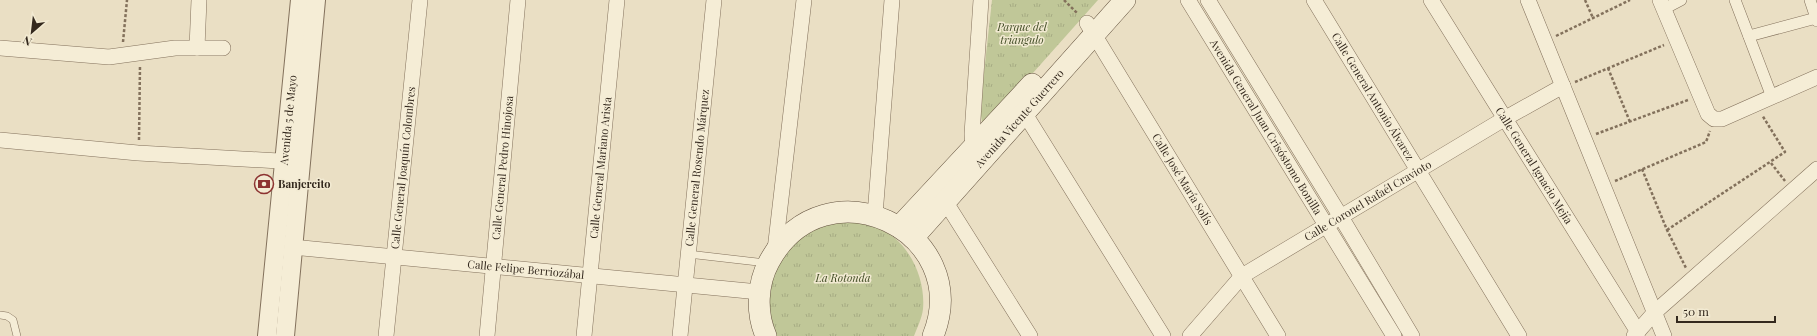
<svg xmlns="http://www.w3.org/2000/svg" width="1817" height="336" viewBox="0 0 1817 336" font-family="'Playfair Display',serif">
  <defs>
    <pattern id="grass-tufts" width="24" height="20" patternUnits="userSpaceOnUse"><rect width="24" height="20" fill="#c0c798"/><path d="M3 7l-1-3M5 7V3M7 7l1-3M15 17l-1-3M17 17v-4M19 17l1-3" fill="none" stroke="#a6ab83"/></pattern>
  </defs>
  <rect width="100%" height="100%" fill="#eadfc4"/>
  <g fill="url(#grass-tufts)">
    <polygon points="992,0 1098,0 983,129 980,109"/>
    <path d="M848 219C856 221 865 222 872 225 906 236 926 275 923 309 922 318 917 328 914 336H774L767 323 768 272 799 232Z"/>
  </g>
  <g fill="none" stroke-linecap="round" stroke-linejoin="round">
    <g stroke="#83715c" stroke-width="8">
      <g id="service">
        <polyline points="688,254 766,263"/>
        <polyline points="0,315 7,316 13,320 17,336"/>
      </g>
    </g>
    <g stroke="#83715c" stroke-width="12">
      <g id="pedestrian">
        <polyline points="1735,0 1772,97"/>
        <polyline points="1810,0 1817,21"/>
        <polyline points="1664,9 1681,0"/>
        <polyline points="1749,36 1816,18"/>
      </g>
    </g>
    <g stroke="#83715c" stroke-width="16">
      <g id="minor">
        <path id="s1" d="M1188 0 1394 336"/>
        <polyline points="1208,0 1341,217 1412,336"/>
        <path id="s2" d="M1314 0 1519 336"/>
        <path id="s3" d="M1431 0 1638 332"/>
        <polyline points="1528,0 1664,336"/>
        <polyline points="1660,0 1708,114 1714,119 1722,119 1817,77"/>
        <path id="s4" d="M1087 23 1278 336"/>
        <polyline points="0,48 109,57 175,48 223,48"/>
        <polyline points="197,48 199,0"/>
        <polyline points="1020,106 1163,336"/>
        <polyline points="0,140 138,153 296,162"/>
        <polyline points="973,154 972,134 981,0"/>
        <polyline points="945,201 1030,336"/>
        <polyline points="875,215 892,0"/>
        <path id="s5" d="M292 247 759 292"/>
        <polyline points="775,250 804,0"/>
        <path id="s6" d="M386 336 420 0"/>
        <path id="s7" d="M487 336 518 0"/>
        <path id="s8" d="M584 336 617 0"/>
        <path id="s9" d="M680 336 714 0"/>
        <path id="s10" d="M1190 336 1242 276 1504 119 1563 86"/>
        <polyline points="1634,336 1655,312 1817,169"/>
      </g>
    </g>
    <g stroke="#83715c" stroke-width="20">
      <g id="tertiary">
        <path id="s11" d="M267 336 300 0"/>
        <polyline points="285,336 316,0"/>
      </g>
    </g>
    <g stroke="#64533f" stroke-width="22">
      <g id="secondary">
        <polyline points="899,227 1032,84"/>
        <path id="s12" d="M913 238 1125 0"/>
        <path d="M766 336C756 313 757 284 769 262 824 159 975 231 933 336"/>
      </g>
    </g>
    <g stroke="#83715c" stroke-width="2.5" stroke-dasharray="3 2" stroke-linecap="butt">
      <polyline points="1064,0 1078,14"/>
      <polyline points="1585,0 1593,18"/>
      <polyline points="1556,36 1630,0"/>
      <polyline points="123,42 127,0"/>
      <polyline points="1608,68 1630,122"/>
      <polyline points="1575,82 1664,45"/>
      <polyline points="1596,134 1688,100"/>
      <polyline points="139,140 140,65"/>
      <polyline points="1771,163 1785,181"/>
      <polyline points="1642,169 1667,230 1686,268"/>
      <polyline points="1615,181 1706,142 1710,131"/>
      <polyline points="1667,230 1785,152 1762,115"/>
    </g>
    <use href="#service" stroke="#f5edd6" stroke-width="7"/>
    <use href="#pedestrian" stroke="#f5edd6" stroke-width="11"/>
    <use href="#minor" stroke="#f5edd6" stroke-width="15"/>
    <use href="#tertiary" stroke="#f5edd6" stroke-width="18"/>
    <use href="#secondary" stroke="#f5edd6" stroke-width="21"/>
  </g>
  <defs>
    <g id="bank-ring" transform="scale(1)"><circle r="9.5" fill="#f2ead2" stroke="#8c3331" stroke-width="1.5"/><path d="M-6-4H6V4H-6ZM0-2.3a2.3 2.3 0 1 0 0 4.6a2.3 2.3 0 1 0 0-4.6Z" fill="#8c3331"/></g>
  </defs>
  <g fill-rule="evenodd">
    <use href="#bank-ring" x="264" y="184"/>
  </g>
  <g text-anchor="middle" stroke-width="3" stroke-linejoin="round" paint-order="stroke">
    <g font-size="11" font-style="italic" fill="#434e27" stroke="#f2ead2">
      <text x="1022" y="31">Parque del<tspan x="1022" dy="13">triangulo</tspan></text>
      <text x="843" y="282">La Rotonda</text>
    </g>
    <g font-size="11" fill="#34291e" stroke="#f2ead2">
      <text dy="4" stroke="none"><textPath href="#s2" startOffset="113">Calle General Antonio Álvarez</textPath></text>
      <text dy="4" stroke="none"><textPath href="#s12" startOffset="160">Avenida Vicente Guerrero</textPath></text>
      <text dy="4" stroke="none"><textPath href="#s11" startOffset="217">Avenida 5 de Mayo</textPath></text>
      <text dy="4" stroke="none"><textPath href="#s1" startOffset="149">Avenida General Juan Crisóstomo Bonilla</textPath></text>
      <text dy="4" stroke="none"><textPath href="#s3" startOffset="195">Calle General Ignacio Mejía</textPath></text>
      <text dy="4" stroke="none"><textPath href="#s6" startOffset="169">Calle General Joaquín Colombres</textPath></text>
      <text dy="4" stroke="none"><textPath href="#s7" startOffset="169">Calle General Pedro Hinojosa</textPath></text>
      <text dy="4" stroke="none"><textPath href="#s8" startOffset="169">Calle General Mariano Arista</textPath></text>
      <text dy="4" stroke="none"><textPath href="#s9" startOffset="169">Calle General Rosendo Márquez</textPath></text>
      <text dy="4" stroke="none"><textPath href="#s4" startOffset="183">Calle José María Solís</textPath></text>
      <text dy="4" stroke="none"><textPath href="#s10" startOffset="226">Calle Coronel Rafaél Cravioto</textPath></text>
      <text dy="4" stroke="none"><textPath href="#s5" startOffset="235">Calle Felipe Berriozábal</textPath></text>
    </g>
    <g font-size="11" font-weight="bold" fill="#34291e" stroke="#f2ead2" text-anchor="start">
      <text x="278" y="188">Banjercito</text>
    </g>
  </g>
  <g transform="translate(32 32) rotate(208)" stroke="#f2ead2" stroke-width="3" paint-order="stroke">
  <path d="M0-3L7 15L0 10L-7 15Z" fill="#34291e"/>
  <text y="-6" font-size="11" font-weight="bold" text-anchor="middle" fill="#34291e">N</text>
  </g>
  <path d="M1677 316v6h98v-6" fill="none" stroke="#34291e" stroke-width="2"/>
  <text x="1683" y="316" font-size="12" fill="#34291e" stroke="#f2ead2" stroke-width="3" paint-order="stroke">50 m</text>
</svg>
